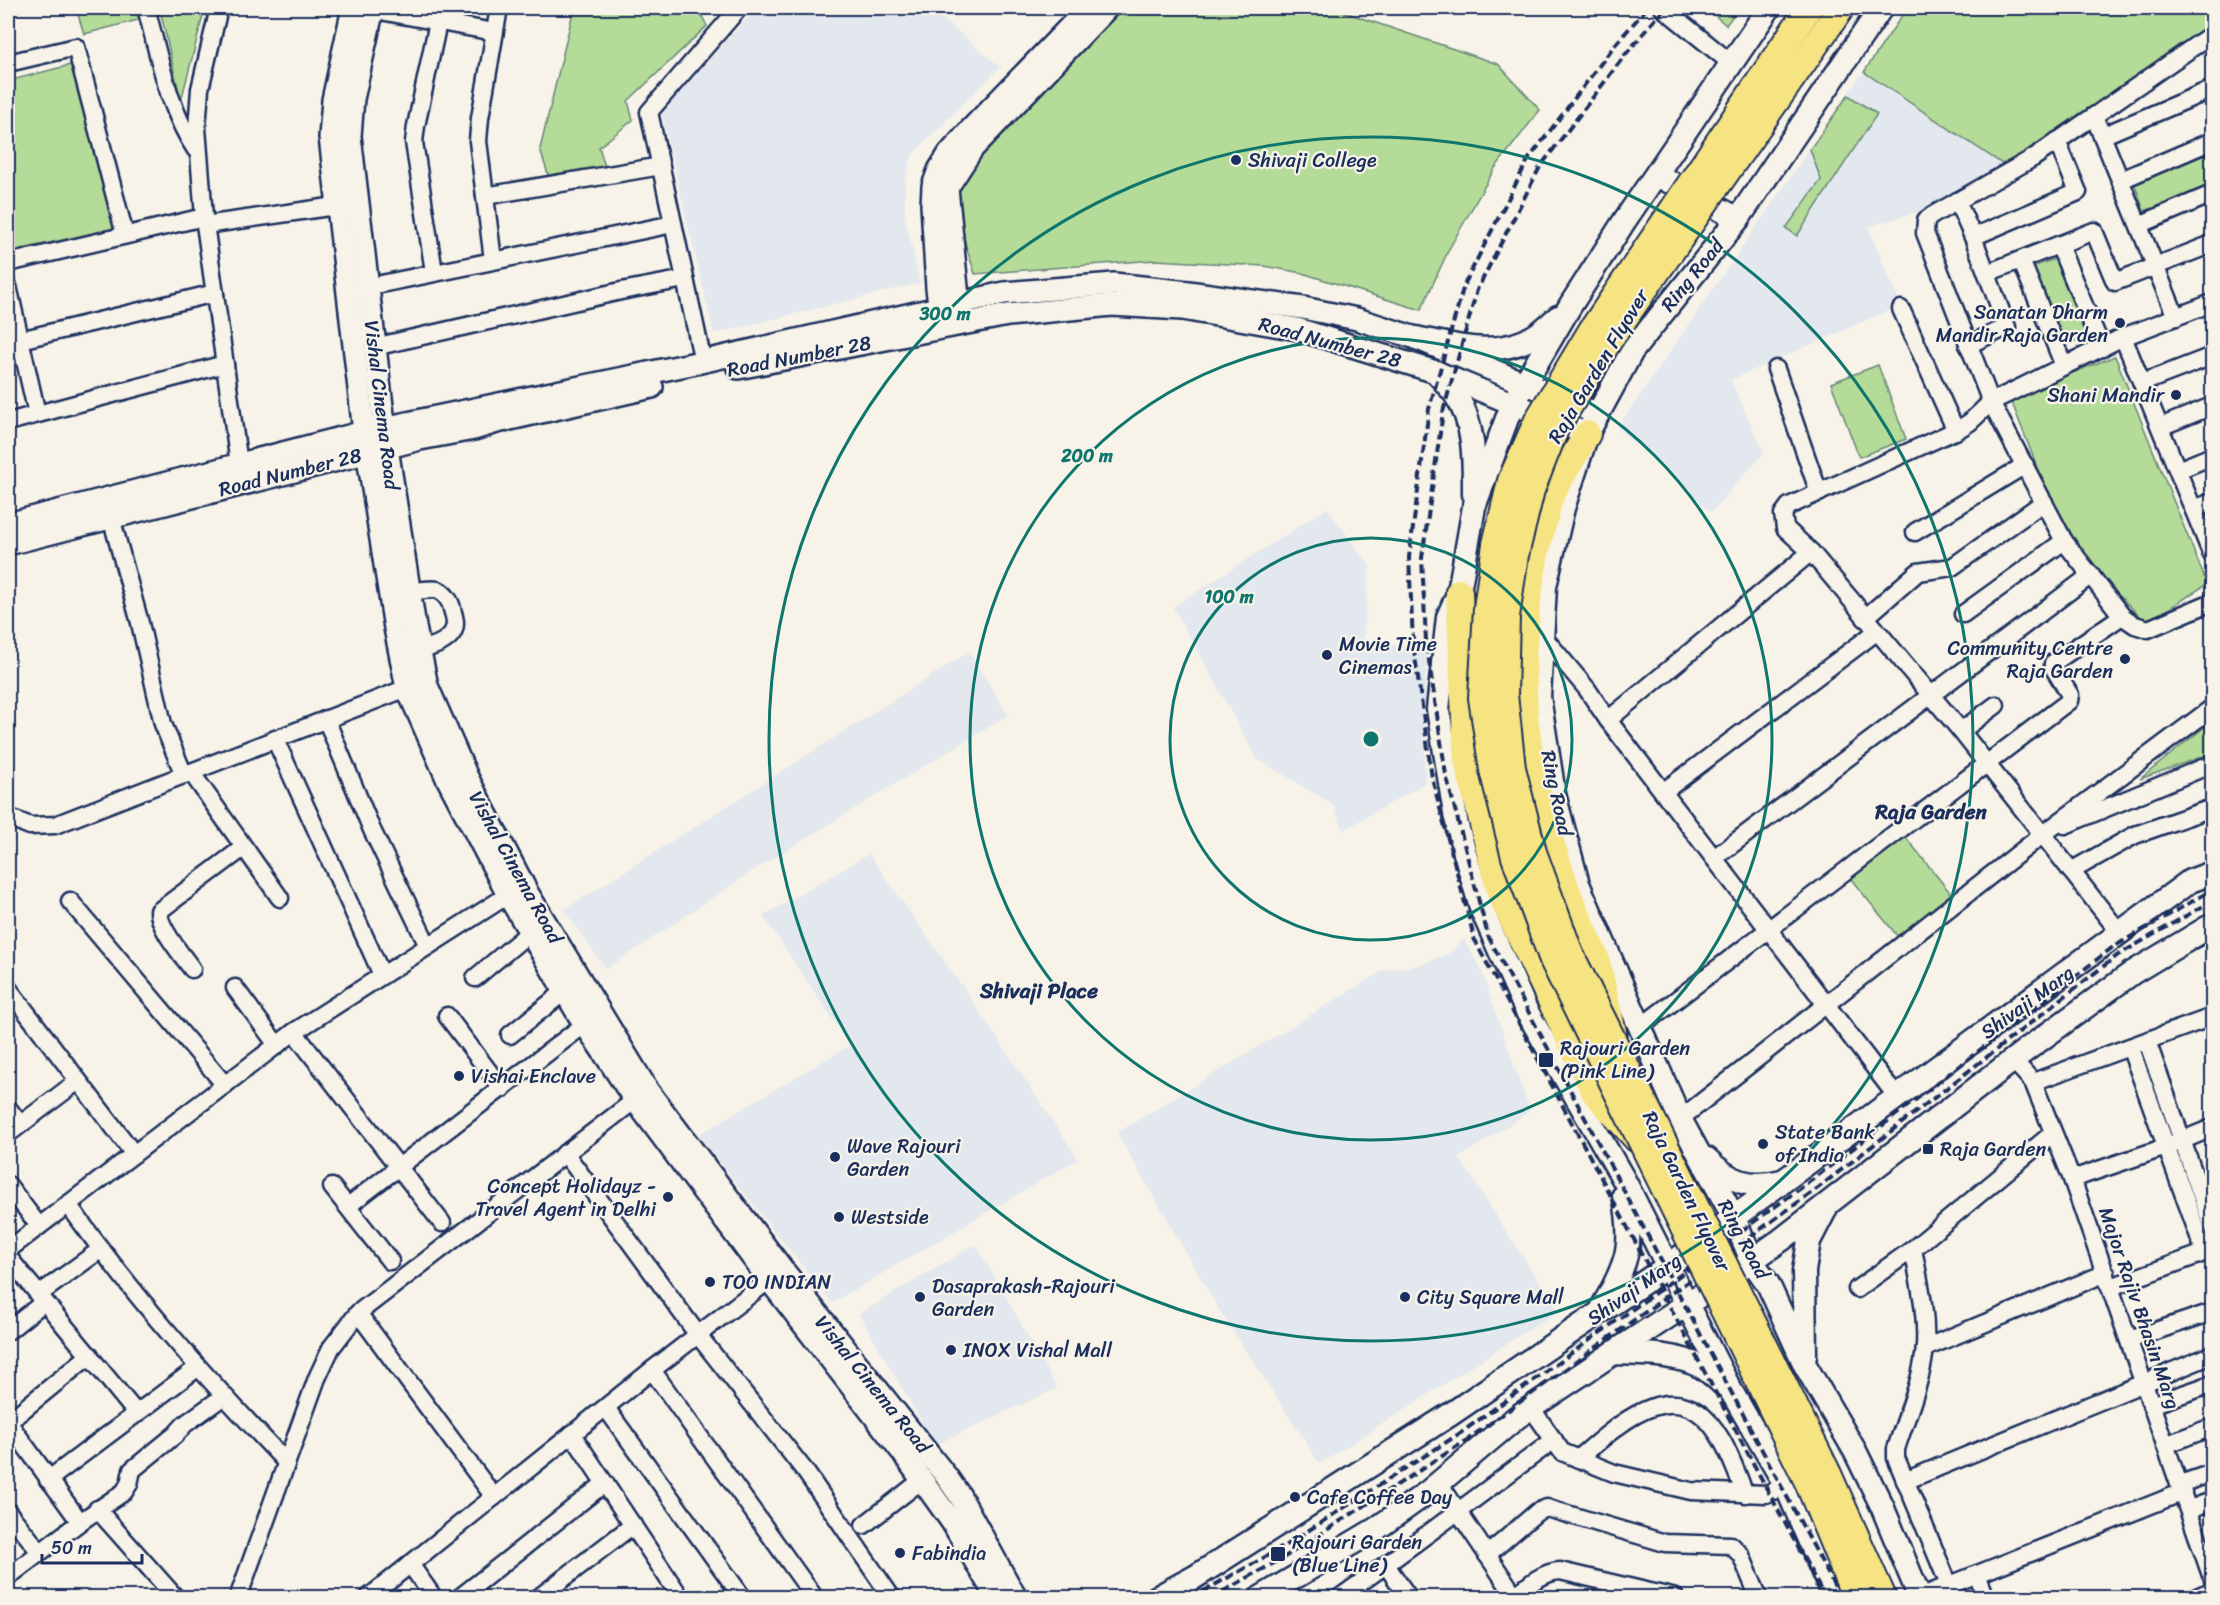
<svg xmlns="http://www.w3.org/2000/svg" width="2220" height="1605" viewBox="0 0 2220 1605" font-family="Sriracha,sans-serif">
  <rect width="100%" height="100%" fill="#f7f3e8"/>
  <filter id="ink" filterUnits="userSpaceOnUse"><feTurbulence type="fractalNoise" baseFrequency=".0167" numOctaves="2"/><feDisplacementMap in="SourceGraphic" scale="12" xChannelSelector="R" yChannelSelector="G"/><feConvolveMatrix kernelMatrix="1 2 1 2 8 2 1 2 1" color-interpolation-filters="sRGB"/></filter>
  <g filter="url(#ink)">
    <g fill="#e3e8ee">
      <polygon points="756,8 930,8 1000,67 912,155 905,182 905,216 920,283 714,334 661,112"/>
      <polygon points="1907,8 2212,8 2212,43 1979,183 1927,209 1868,227 1901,305 1731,380 1764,453 1711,512 1617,428"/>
      <polygon points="1327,508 1370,566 1363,640 1427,650 1424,714 1425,783 1344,830 1332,804 1257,759 1173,607"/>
      <polygon points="969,652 1008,715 751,872 606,969 564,910"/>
      <polygon points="869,854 965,990 1078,1159 832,1303 698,1135 850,1045 763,916"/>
      <polygon points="1463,939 1480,967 1530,1111 1459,1158 1558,1311 1320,1464 1220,1311 1117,1133 1384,970 1420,965 1449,953"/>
      <polygon points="976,1244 1057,1388 935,1445 859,1314"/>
    </g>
    <g fill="#b4db97" stroke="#68857a" stroke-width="1.5">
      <polygon points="76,8 205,8 181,101 161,14 84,34"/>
      <polygon points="574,8 698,8 707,26 628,101 633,120 599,147 606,170 551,184 540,149"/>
      <path d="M1123 8H1332L1498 64 1540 110 1495 168 1449 249 1421 310 1302 273 1264 266 1155 260 975 274C965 241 947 201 963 169Z"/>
      <polygon points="1706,8 1739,8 1726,25"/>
      <polygon points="1907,8 2212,8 2212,43 2004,165 1864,72"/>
      <polygon points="74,64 114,229 8,252 8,81"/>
      <polygon points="1848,95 1877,114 1797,236 1786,228 1821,180 1810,149"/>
      <polygon points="2207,154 2212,171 2212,187 2144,211 2133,179"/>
      <polygon points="2057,258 2086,337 2060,347 2030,268"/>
      <polygon points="2115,356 2207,584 2147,623 2094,571 2073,538 2044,484 2010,398"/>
      <polygon points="1878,365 1906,439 1859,457 1831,383"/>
      <polygon points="2212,721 2212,753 2140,779"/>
      <polygon points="1904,835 1952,895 1899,938 1850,878"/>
    </g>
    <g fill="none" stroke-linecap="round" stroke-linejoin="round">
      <g stroke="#1b2f5e" stroke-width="21">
        <g id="minor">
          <path d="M146 8C159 55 168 109 196 150"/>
          <polyline points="219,8 200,89 197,128 204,217 239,464"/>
          <polyline points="364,8 494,32"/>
          <polyline points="1663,8 1731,63"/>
          <polyline points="8,63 76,47 125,235"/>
          <polyline points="2094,116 2212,34"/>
          <polyline points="2102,136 2212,89"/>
          <polyline points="2121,180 2212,141"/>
          <polyline points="485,196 661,166"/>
          <polyline points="1957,201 1973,237 2078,192 2057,141"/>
          <polyline points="205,225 350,204"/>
          <polyline points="2139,225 2212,194"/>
          <polyline points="2059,245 2102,348"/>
          <polyline points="493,260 478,141 480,118 499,8"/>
          <polyline points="2021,260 2064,366"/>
          <polyline points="8,263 204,217"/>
          <polyline points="434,272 414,142 416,126 441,8"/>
          <polyline points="1987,273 2094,231 2115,282 2212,244"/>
          <polyline points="8,286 37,414"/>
          <polyline points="357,289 673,224"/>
          <polyline points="1901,309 1956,431"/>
          <polyline points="2123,337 2212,555"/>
          <polyline points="20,340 215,293"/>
          <polyline points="1968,345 2007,327 1973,237"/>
          <polyline points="374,347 621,291 685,279"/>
          <polyline points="703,362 649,112 739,8"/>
          <polyline points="1776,369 1819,493"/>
          <polyline points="2142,383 2212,356"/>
          <polyline points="8,422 225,364"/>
          <polyline points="2160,427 2212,406"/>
          <polyline points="2178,470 2212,456"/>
          <polyline points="2194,509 2212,502"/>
          <polyline points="111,517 140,623 163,724 184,775"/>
          <polyline points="1915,532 2025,465"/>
          <path d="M409 592C417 591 430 588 438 590 445 593 451 602 452 609 453 613 455 618 455 623 455 640 433 648 419 649"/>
          <polyline points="1963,614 2064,541"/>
          <polyline points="2122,616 2135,625 2148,629 2212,602"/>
          <polyline points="1865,618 1918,572 1952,567 2044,502"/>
          <polyline points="1541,634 1587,689 1608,720 1897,1097"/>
          <polyline points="326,719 372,830 428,946"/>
          <polyline points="1608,720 1811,552"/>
          <polyline points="1961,731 1996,705"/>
          <polyline points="275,739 382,975"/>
          <polyline points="191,772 280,898"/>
          <polyline points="1663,792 1876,632"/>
          <polyline points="8,817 30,826 55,825 407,688 417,687"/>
          <polyline points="2065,825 2212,764"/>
          <polyline points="1714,858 2091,575"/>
          <polyline points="2071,871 2135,835 2212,808"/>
          <polyline points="70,901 225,1085"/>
          <polyline points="2120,933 1961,731 1811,552 1785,528 1783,514 1789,506 1959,429 1970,422 1991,402 2123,337 2212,303"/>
          <path d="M192 969C182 955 158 927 159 911L243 848"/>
          <polyline points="475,978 530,932"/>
          <polyline points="8,988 134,1154"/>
          <polyline points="235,988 277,1045"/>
          <polyline points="447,1016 502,1089"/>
          <polyline points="1639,1028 2069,701 2070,695 2053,667 2053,663 2122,616 2064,541 1991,402 1925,233 1926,220 1933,215 2033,158 2094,116 2176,317"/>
          <polyline points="294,1032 442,1223"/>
          <polyline points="510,1035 565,991"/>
          <polyline points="2147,1041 2212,1225"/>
          <polyline points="2130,1047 2205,1253"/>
          <polyline points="2013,1060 2033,1082 2072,1179 2212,1578"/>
          <polyline points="2033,1082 2212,1017"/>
          <polyline points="8,1108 20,1124"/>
          <polyline points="1680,1119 2042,835 2212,708"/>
          <polyline points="8,1134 78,1081"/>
          <polyline points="565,1153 698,1335 805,1471 892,1598"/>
          <polyline points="2072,1179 2166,1147 2212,1128"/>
          <polyline points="8,1185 39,1226"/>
          <polyline points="332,1187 390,1261"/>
          <path d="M68 1204C133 1296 208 1380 286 1462"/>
          <polyline points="348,1206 585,1024"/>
          <path d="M1913 1249C1919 1281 1927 1313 1925 1346 1923 1379 1906 1417 1896 1449V1458L1949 1585"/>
          <polyline points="8,1250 294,1032 508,895"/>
          <polyline points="8,1257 137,1414"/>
          <polyline points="2111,1287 2212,1250"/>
          <polyline points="1857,1289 1913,1249 2053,1133"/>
          <polyline points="38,1295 100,1250"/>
          <polyline points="358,1313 494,1497"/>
          <polyline points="8,1331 44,1302"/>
          <polyline points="2129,1340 2212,1312"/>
          <polyline points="1925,1348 2106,1273"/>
          <polyline points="652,1370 815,1598"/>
          <polyline points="2151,1405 2212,1384"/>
          <polyline points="606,1408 743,1598"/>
          <polyline points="1532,1409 1562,1452 1614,1473 1691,1491 1766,1494 1786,1486"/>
          <polyline points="8,1422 80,1522"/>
          <polyline points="8,1422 90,1355"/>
          <polyline points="572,1434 681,1598"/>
          <polyline points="2165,1445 2212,1427"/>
          <path d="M1578 1459C1621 1422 1679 1367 1721 1439 1731 1456 1738 1476 1745 1494"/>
          <polyline points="48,1480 197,1368"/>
          <polyline points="1905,1481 2212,1355"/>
          <polyline points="1439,1483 1515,1596"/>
          <polyline points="2180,1484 2212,1473"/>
          <polyline points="97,1509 176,1598"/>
          <polyline points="2189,1509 2212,1501"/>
          <polyline points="8,1512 40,1552"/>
          <polyline points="864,1525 922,1480"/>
          <polyline points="1487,1555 1537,1512 1547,1508 1665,1543 1731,1545 1741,1555 1759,1598"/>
          <polyline points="410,1564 434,1598"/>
          <polyline points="1386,1565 1409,1598"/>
          <polyline points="1977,1574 1986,1598"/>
          <polyline points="8,1577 80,1522 124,1492 129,1484 132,1470 175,1435 185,1424 224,1396"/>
          <polyline points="1920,1597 2183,1492"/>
          <polyline points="238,1598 317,1378 331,1348 358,1313 635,1100"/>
          <polyline points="368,1598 652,1370 777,1274"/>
          <polyline points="459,1598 605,1483"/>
          <polyline points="538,1598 633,1525"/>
          <path d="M1339 1598C1412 1547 1482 1493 1554 1440"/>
          <path d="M1513 1598C1527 1586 1542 1572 1560 1571L1676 1598"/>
          <polyline points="2195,1598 2212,1590"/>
        </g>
      </g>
      <g stroke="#1b2f5e" stroke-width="26">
        <g id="tertiary">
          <polyline points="353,8 333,100 330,137 364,432 395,628 407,688 447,778 508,895 577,1012 635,1100 770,1281 900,1449 952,1522 997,1598"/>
          <polyline points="373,8 353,99 350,136 387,448 415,627 427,686 467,777 528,894 648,1091 783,1270 946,1476 960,1496 1016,1598"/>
          <polyline points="960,317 947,188 973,148 1107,8"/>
          <polyline points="941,321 937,288 932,205 933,186 939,170 949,154 973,127 1088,8"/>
          <polyline points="738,368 1008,315 1112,305 1182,309 1297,329 1436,372 1587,434"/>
          <polyline points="8,524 364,432 696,363 1004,293 1114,284 1188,292 1303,308 1357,319 1416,338 1598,414"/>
          <polyline points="8,544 420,439 474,429 497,422 652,387"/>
        </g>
      </g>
      <g stroke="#1b2f5e" stroke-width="27">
        <g id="secondary">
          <polyline points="1769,8 1625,220 1570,306 1512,405 1474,507 1459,592 1448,617 1438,709 1457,826 1481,908 1526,1010 1624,1180 1730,1389 1786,1486 1834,1598"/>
          <polyline points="1881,8 1738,219 1632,351 1587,434 1563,508 1545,586 1539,697 1554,794 1578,884 1680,1119 1734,1218 1752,1261 1768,1284 1805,1365 1855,1451 1882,1506 1920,1598"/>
          <polyline points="1657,175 1738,219"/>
          <path d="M1416 338C1456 346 1499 359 1536 335 1544 330 1551 323 1558 317"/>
          <path d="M1436 372C1442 379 1449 386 1455 394 1475 422 1474 461 1474 494"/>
          <path d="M1707 1159C1730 1182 1750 1189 1782 1181"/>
          <polyline points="1741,1268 1781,1240 2026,1050 2132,973 2212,925"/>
          <path d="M1603 1306C1628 1263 1634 1244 1624 1195"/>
          <path d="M1613 1353C1642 1354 1675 1353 1702 1367 1710 1372 1717 1379 1724 1385"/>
          <polyline points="1805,1356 1804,1271 1809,1241 1825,1210"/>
          <polyline points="1156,1598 1195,1577 1451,1414 1668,1266 2190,881 2212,873"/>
          <polyline points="1260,1598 1376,1529 1428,1492 1517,1417 1699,1296"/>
        </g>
      </g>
      <g stroke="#1b2f5e" stroke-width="30">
        <g id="primary">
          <polyline points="1587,434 1551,495 1537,547 1527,606 1523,656 1525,718 1534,778 1548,833 1568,893 1596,958 1613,1032"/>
          <polyline points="1459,592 1467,760 1501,896 1595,1093 1637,1139"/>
        </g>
      </g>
      <use href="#minor" stroke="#f7f3e8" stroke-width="16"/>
      <use href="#tertiary" stroke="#f7f3e8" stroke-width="21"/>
      <use href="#secondary" stroke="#f7f3e8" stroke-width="22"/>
      <use href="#primary" stroke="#f6e381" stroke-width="26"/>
      <g stroke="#1b2f5e" stroke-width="4" stroke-dasharray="9 4.5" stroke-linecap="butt">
        <polyline points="1647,8 1614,46 1528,160 1464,285 1429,409 1409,557 1413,642 1432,778 1475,941 1825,1598"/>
        <polyline points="1665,8 1625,55 1540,167 1477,290 1443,412 1422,558 1426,641 1446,775 1488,936 1841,1598"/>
        <polyline points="1191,1598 1278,1550 1462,1432 1812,1180 2113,947 2212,890"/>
        <polyline points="1211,1598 1283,1558 1467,1440 1818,1188 2118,955 2212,901"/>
      </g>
      <g stroke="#1b2f5e" stroke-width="30" stroke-linecap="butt">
        <g id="primary-bridge">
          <polyline points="1809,8 1592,330 1538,420 1511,481 1496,544 1487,608 1482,698 1493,770 1515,857 1553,960 1808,1482 1856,1598"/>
          <polyline points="1841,8 1609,340 1555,429 1531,490 1515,555 1506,616 1504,695 1512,768 1533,852 1570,954 1828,1474 1883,1598"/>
        </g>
      </g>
      <use href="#primary-bridge" stroke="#f6e381" stroke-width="26"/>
    </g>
  </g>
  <g fill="none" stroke="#0f766e" stroke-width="3">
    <circle cx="1371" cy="739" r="201"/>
    <circle cx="1371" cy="739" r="401"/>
    <circle cx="1371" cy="739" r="602"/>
  </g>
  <g fill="#1b2f5e" stroke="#f7f3e8" stroke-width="2">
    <circle cx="1236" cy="160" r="6"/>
    <circle cx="2120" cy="323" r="6"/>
    <circle cx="2176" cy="395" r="6"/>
    <circle cx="1327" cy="655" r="6"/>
    <circle cx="2125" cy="659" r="6"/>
    <rect x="1538" y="1052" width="16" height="16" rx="3"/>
    <circle cx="459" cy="1076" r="6"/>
    <circle cx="1763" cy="1144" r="6"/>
    <rect x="1922" y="1143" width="12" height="12" rx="3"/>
    <circle cx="835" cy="1157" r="6"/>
    <circle cx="668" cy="1197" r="6"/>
    <circle cx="839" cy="1217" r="6"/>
    <circle cx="710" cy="1282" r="6"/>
    <circle cx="920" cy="1297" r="6"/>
    <circle cx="1405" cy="1297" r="6"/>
    <circle cx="951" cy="1350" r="6"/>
    <circle cx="1295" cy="1497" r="6"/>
    <circle cx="900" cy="1553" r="6"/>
    <rect x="1270" y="1546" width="16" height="16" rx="3"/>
  </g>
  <g text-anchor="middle" stroke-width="4.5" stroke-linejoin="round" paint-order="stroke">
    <g font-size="20" fill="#1b2f5e" stroke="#f7f3e8" text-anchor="start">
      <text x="1248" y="167">Shivaji College</text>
      <text x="2108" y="319" text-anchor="end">Sanatan Dharm<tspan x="2108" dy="23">Mandir Raja Garden</tspan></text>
      <text x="2164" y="402" text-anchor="end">Shani Mandir</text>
      <text x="1339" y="651">Movie Time<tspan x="1339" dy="23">Cinemas</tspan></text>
      <text x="2113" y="655" text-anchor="end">Community Centre<tspan x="2113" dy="23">Raja Garden</tspan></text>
      <text x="1560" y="1055">Rajouri Garden<tspan x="1560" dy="23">(Pink Line)</tspan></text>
      <text x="471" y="1083">Vishai Enclave</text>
      <text x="1775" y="1139">State Bank<tspan x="1775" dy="23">of India</tspan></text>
      <text x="847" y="1153">Wave Rajouri<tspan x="847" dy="23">Garden</tspan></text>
      <text x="1940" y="1156">Raja Garden</text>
      <text x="656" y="1193" text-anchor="end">Concept Holidayz -<tspan x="656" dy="23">Travel Agent in Delhi</tspan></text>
      <text x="851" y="1224">Westside</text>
      <text x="722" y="1289">TOO INDIAN</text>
      <text x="932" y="1293">Dasaprakash-Rajouri<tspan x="932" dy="23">Garden</tspan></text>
      <text x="1417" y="1304">City Square Mall</text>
      <text x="963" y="1357">INOX Vishal Mall</text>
      <text x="1307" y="1504">Cafe Coffee Day</text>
      <text x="1292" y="1549">Rajouri Garden<tspan x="1292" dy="23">(Blue Line)</tspan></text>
      <text x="912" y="1560">Fabindia</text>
    </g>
    <g font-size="20" fill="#1b2f5e" stroke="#f7f3e8">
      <text transform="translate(1692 275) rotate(-51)" y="7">Ring Road</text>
      <text transform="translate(1330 342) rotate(15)" y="7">Road Number 28</text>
      <text transform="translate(799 356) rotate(-11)" y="7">Road Number 28</text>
      <text transform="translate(1598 366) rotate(-59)" y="7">Raja Garden Flyover</text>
      <text transform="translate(382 405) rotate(83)" y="7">Vishal Cinema Road</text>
      <text transform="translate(290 472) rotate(-14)" y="7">Road Number 28</text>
      <text transform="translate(1557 793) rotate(78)" y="7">Ring Road</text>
      <text transform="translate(516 867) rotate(61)" y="7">Vishal Cinema Road</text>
      <text transform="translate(2027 1002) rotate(-36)" y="7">Shivaji Marg</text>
      <text transform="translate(1687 1191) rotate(64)" y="7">Raja Garden Flyover</text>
      <text transform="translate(1744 1239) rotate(62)" y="7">Ring Road</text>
      <text transform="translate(1634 1289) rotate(-35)" y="7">Shivaji Marg</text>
      <text transform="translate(2140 1308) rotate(71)" y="7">Major Rajiv Bhasin Marg</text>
      <text transform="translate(873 1384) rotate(51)" y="7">Vishal Cinema Road</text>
    </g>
    <g font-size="21" font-weight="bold" fill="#1b2f5e" stroke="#f7f3e8">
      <text x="1931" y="819">Raja Garden</text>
      <text x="1039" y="998">Shivaji Place</text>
    </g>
  </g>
  <circle cx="1371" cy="739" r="9" fill="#0f766e" stroke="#f7f3e8" stroke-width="3"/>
  <g font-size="18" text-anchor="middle" font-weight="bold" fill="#0f766e" stroke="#f7f3e8" stroke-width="4.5" stroke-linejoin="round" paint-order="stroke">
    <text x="945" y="320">300 m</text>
    <text x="1087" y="462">200 m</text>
    <text x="1229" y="603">100 m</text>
  </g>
  <rect width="2220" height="1605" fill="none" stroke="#f7f3e8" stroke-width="30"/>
  <rect x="15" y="15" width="2190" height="1575" fill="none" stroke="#1b2f5e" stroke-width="2" filter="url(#ink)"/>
  <path d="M42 1554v9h100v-9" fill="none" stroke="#1b2f5e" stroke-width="3"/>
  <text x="51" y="1554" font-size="18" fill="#1b2f5e" stroke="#f7f3e8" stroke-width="4.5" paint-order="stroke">50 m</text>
</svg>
